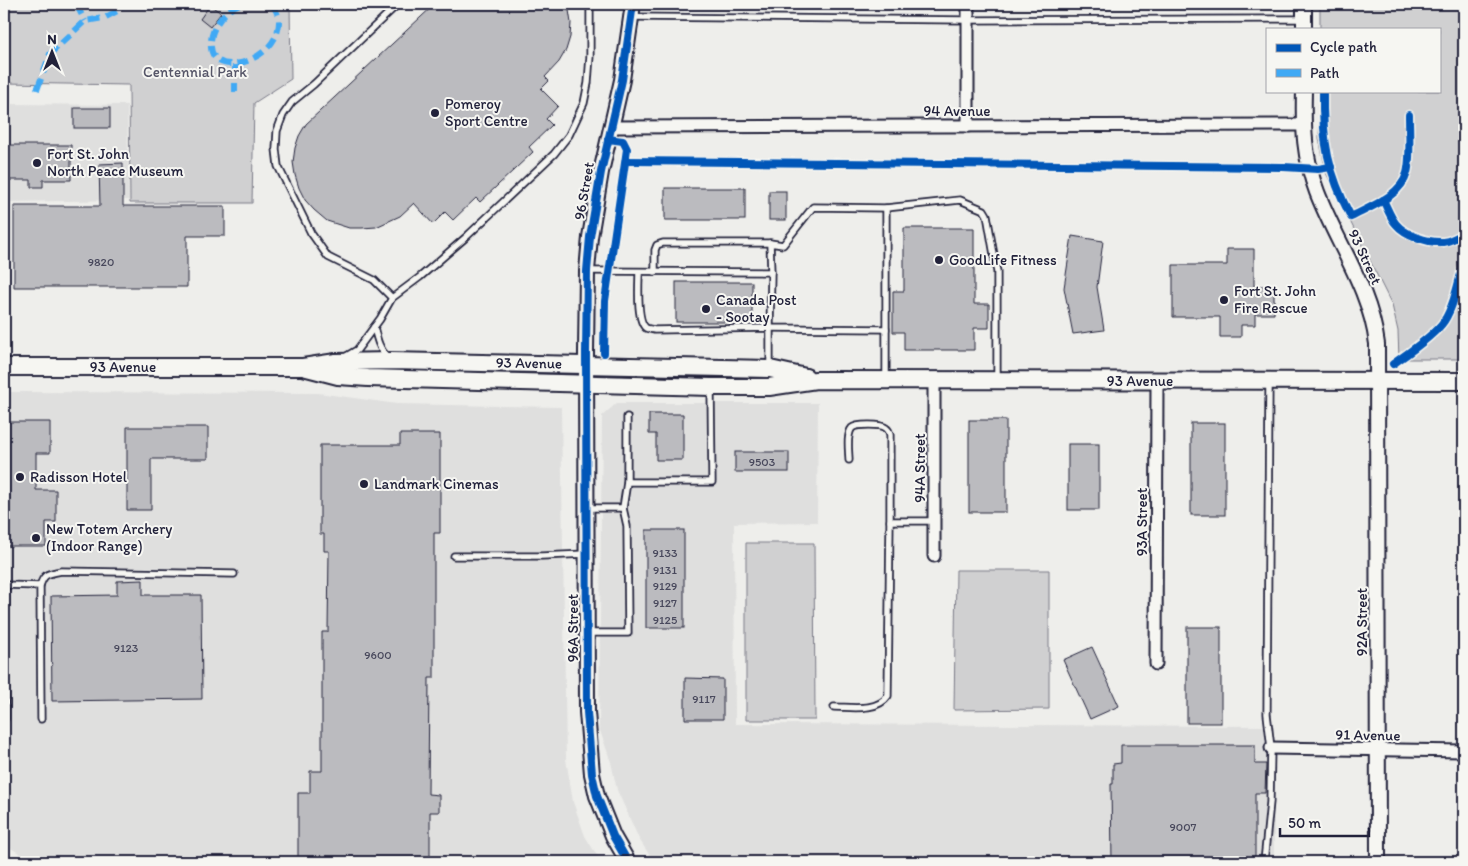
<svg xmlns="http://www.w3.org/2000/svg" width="1468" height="866" viewBox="0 0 1468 866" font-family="Itim,sans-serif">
  <rect width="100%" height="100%" fill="#eeeeeb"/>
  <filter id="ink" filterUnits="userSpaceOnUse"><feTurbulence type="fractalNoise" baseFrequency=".02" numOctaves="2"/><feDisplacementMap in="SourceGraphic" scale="10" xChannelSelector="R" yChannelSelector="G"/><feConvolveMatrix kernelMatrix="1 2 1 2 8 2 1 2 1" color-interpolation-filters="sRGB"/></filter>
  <g filter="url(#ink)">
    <g fill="#dfdfde">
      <polygon points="4,104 127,105 129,200 4,202"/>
      <polygon points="4,392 318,393 397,404 561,407 566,759 573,802 585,836 601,862 34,862 4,844"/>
      <polygon points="617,403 818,403 817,522 734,523 735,724 1274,726 1274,862 654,862 639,839 617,790 611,762 599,728 602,416"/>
    </g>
    <g fill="#d0d0d1" stroke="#797986">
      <polygon points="4,4 290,4 291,79 254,103 252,203 130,203 129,85 4,83"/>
      <polygon points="1320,4 1464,4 1464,359 1399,359 1398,331 1392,305 1326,173 1319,138 1320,91 1439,91 1439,29 1320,29"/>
      <polygon points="746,543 814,543 815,720 746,720"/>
      <polygon points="956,570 1049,570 1049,709 954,710"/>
    </g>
    <g fill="#bbbbbf" stroke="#22223b">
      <polygon points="435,4 568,4 571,23 570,37 566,50 559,62 545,77 549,81 541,89 558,106 546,119 552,125 529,147 533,152 480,202 476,198 453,220 445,212 433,224 414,203 400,216 376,227 362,228 349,228 327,221 314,210 305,200 299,188 295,175 293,162 295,148 299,136 306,124"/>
      <polygon points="210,5 221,13 210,27 200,19"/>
      <rect x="74" y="108" width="36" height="20"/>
      <polygon points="4,145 71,145 71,180 43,180 43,187 31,187 31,180 4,180"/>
      <polygon points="123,163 123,206 225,206 225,236 187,236 187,287 14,287 14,206 100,206 99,164"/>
      <rect x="665" y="188" width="80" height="32"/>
      <rect x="769" y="191" width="17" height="29"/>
      <polygon points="904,228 974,228 974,304 989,304 989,328 974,328 974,350 904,350 904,332 893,332 893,291 904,291"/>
      <polygon points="1072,236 1103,241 1097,287 1104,330 1073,334 1064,288"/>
      <polygon points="1227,249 1254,249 1254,286 1274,286 1274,314 1255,314 1255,325 1241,325 1241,337 1220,337 1220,317 1173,317 1173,265 1227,265"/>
      <rect x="676" y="282" width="76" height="40"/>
      <polygon points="649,414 683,414 683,460 656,460 656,434 649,434"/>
      <rect x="969" y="420" width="37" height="92"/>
      <polygon points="4,422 50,422 50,453 36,453 36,490 56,490 56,522 46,522 46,546 4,546"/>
      <rect x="1191" y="423" width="34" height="92"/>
      <polygon points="127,427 208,427 208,459 151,459 151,510 127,510"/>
      <polygon points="400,434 440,434 440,533 434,533 434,678 429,678 428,794 439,795 439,812 430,812 430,862 298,862 298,793 310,793 310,771 322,771 322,632 328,632 329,551 324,551 324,534 320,534 320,445 400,445"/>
      <rect x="1068" y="444" width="31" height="66"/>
      <rect x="735" y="452" width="54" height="20"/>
      <rect x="646" y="530" width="38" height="98"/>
      <polygon points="143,580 143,595 201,595 202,699 52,701 51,596 117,595 117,581"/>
      <rect x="1187" y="627" width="34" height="96"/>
      <polygon points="1092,647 1119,706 1090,719 1063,660"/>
      <polygon points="685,678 723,679 723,719 685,719"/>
      <polygon points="1121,745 1255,745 1255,764 1266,764 1265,793 1255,793 1255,862 1112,862 1111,784 1113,784 1113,764 1121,763"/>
    </g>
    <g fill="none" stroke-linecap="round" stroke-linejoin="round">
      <g stroke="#22223b" stroke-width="9">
        <g id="service">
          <polyline points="632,17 967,20 1304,19"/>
          <polyline points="587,271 771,272 770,328 886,329 886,379"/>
          <path d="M639 272C639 284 636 321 646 328 648 329 651 329 654 330L770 328V367"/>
          <polyline points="655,272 655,250 657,245 663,243 770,243"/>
          <polyline points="771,272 770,243 783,245 813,207 886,208"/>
          <polyline points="392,298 374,280 328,257 311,233 278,166 276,149 277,131 283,115 292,102 314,84 398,4"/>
          <path d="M374 327C377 339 379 349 388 358"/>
          <polyline points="886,329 886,208 960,200 984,210 987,215 997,272 997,380"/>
          <polyline points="345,357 357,350 380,319 392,298 420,277 465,238 554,154 569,135 584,103 588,83 590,56 590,4"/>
          <polyline points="627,417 627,482 712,482 711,390"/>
          <path d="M849 460C849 452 846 435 852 428 856 424 882 424 886 428 889 430 889 431 890 435V521"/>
          <polyline points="586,508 623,508"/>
          <polyline points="454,556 542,556 586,554"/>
          <polyline points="4,585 40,586 41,719"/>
          <path d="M40 586C44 573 48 574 61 571L234 574"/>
          <polyline points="587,633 628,633 627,526 623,508 627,482"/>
          <path d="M834 707C851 707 877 712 888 696L890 521H935"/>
          <polyline points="5,719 5,585"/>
          <polyline points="1264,862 1270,802 1271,748 1267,714 1269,383"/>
        </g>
      </g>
      <g stroke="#22223b" stroke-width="15">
        <g id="minor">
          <polyline points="968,4 968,126"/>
          <polyline points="611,127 1304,125"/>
          <polyline points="934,381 934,556"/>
          <polyline points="1156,664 1157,381"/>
          <polyline points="1271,748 1464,751"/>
        </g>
      </g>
      <g stroke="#22223b" stroke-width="18">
        <g id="tertiary">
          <polyline points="1304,29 1304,4"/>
          <path d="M1304 91C1303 128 1304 158 1317 192 1337 244 1370 288 1377 344L1378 862"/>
          <polyline points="628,862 613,836 597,796 592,774 587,712 586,352 587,271 590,237 601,172 622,80 633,4"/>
        </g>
      </g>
      <g stroke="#22223b" stroke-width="20">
        <g id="secondary">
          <polyline points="4,367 303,367 336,362 391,361 770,369 806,377"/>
          <polyline points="303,367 338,376 368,378 711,387 769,387 816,380 1464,381"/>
        </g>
      </g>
      <use href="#service" stroke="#f6f6f2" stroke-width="5.5"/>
      <use href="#minor" stroke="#f6f6f2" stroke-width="11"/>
      <use href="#tertiary" stroke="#f6f6f2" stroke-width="14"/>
      <use href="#secondary" stroke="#f6f6f2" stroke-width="16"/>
      <g stroke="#3fa9f5" stroke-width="6" stroke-dasharray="12 6" stroke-linecap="butt">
        <polyline points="76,4 85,21"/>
        <path d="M240 4C227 9 216 21 212 35 200 86 281 63 279 20 278 14 276 8 270 4"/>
        <polyline points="235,65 235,92"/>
        <polyline points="37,90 50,54 85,21 104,18 119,10 124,4"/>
      </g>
      <g stroke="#f6f6f2" stroke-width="11">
        <g id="cycleway">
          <path d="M1323 91C1322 141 1328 173 1351 217 1370 207 1401 196 1407 173 1411 159 1409 131 1409 115"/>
          <polyline points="627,161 1283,167 1318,169 1331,167"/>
          <path d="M1383 200C1387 207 1390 217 1396 224 1405 235 1428 243 1443 242 1450 241 1458 237 1464 233"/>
          <polyline points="604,353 605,301 627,149 623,141 608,139"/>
          <path d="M1393 364C1407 354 1435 335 1444 321 1454 306 1459 280 1464 262"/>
          <polyline points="628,862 613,836 597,796 592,774 587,712 586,352 587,271 590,237 601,172 622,80 633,4"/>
        </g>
      </g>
      <use href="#cycleway" stroke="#0057b8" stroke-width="8"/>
    </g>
  </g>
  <g fill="#22223b" stroke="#f6f6f2" stroke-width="2">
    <circle cx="435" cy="113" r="5"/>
    <circle cx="37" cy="163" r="5"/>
    <circle cx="939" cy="260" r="5"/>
    <circle cx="1224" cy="300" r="5"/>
    <circle cx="706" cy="309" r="5"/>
    <circle cx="20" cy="477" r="5"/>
    <circle cx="364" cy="484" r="5"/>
    <circle cx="36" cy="538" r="5"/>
  </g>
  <g text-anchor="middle" stroke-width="4" stroke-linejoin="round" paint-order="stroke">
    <g font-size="12" fill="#48485c">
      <text x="101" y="266">9820</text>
      <text x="762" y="466">9503</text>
      <text x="665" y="557">9133</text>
      <text x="665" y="574">9131</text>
      <text x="665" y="590">9129</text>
      <text x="665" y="607">9127</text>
      <text x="665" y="624">9125</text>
      <text x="126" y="652">9123</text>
      <text x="378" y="659">9600</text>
      <text x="704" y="703">9117</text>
      <text x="1183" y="831">9007</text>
    </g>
    <g font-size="15" fill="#565668" stroke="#f6f6f2">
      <text x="195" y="77">Centennial Park</text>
    </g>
    <g font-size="15" fill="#22223b" stroke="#f6f6f2" text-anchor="start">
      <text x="445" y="109">Pomeroy<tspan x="445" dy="17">Sport Centre</tspan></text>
      <text x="47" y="159">Fort St. John<tspan x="47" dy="17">North Peace Museum</tspan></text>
      <text x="949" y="265">GoodLife Fitness</text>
      <text x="1234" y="296">Fort St. John<tspan x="1234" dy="17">Fire Rescue</tspan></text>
      <text x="716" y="305">Canada Post<tspan x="716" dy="17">- Sootay</tspan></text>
      <text x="30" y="482">Radisson Hotel</text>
      <text x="374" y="489">Landmark Cinemas</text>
      <text x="46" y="534">New Totem Archery<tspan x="46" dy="17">(Indoor Range)</tspan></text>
    </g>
    <g font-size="15" fill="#22223b" stroke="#f6f6f2">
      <text x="957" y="116">94 Avenue</text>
      <text transform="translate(584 191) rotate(-80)" y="5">96 Street</text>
      <text transform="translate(1365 257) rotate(65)" y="5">93 Street</text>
      <text transform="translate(529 363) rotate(1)" y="5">93 Avenue</text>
      <text x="123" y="372">93 Avenue</text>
      <text x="1140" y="386">93 Avenue</text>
      <text transform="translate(920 468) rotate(-90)" y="5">94A Street</text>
      <text transform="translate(1142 522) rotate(-90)" y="5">93A Street</text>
      <text transform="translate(1362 622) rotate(-90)" y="5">92A Street</text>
      <text transform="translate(573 628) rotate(-90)" y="5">96A Street</text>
      <text transform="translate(1368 735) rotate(1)" y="5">91 Avenue</text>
    </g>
  </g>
  <rect width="1468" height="866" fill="none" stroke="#f6f6f2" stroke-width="20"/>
  <rect x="10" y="10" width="1448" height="846" fill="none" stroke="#22223b" stroke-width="2" filter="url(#ink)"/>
  <rect x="1266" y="28" width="175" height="65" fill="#f6f6f2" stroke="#a1a1a9"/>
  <rect x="1276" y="44" width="25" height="8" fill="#0057b8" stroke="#a1a1a9"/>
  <text x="1310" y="52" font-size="15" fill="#22223b">Cycle path</text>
  <rect x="1276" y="69" width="25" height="8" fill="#3fa9f5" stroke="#a1a1a9"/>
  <text x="1310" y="78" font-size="15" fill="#22223b">Path</text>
  <g transform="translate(52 52)" stroke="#f6f6f2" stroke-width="4" paint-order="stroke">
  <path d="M0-4L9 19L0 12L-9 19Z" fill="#22223b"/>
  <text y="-8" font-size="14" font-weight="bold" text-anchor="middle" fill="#22223b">N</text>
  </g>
  <path d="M1280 828v8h89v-8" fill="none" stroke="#22223b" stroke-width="2.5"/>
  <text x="1288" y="828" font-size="15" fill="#22223b" stroke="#f6f6f2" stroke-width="4" paint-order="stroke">50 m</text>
</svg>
